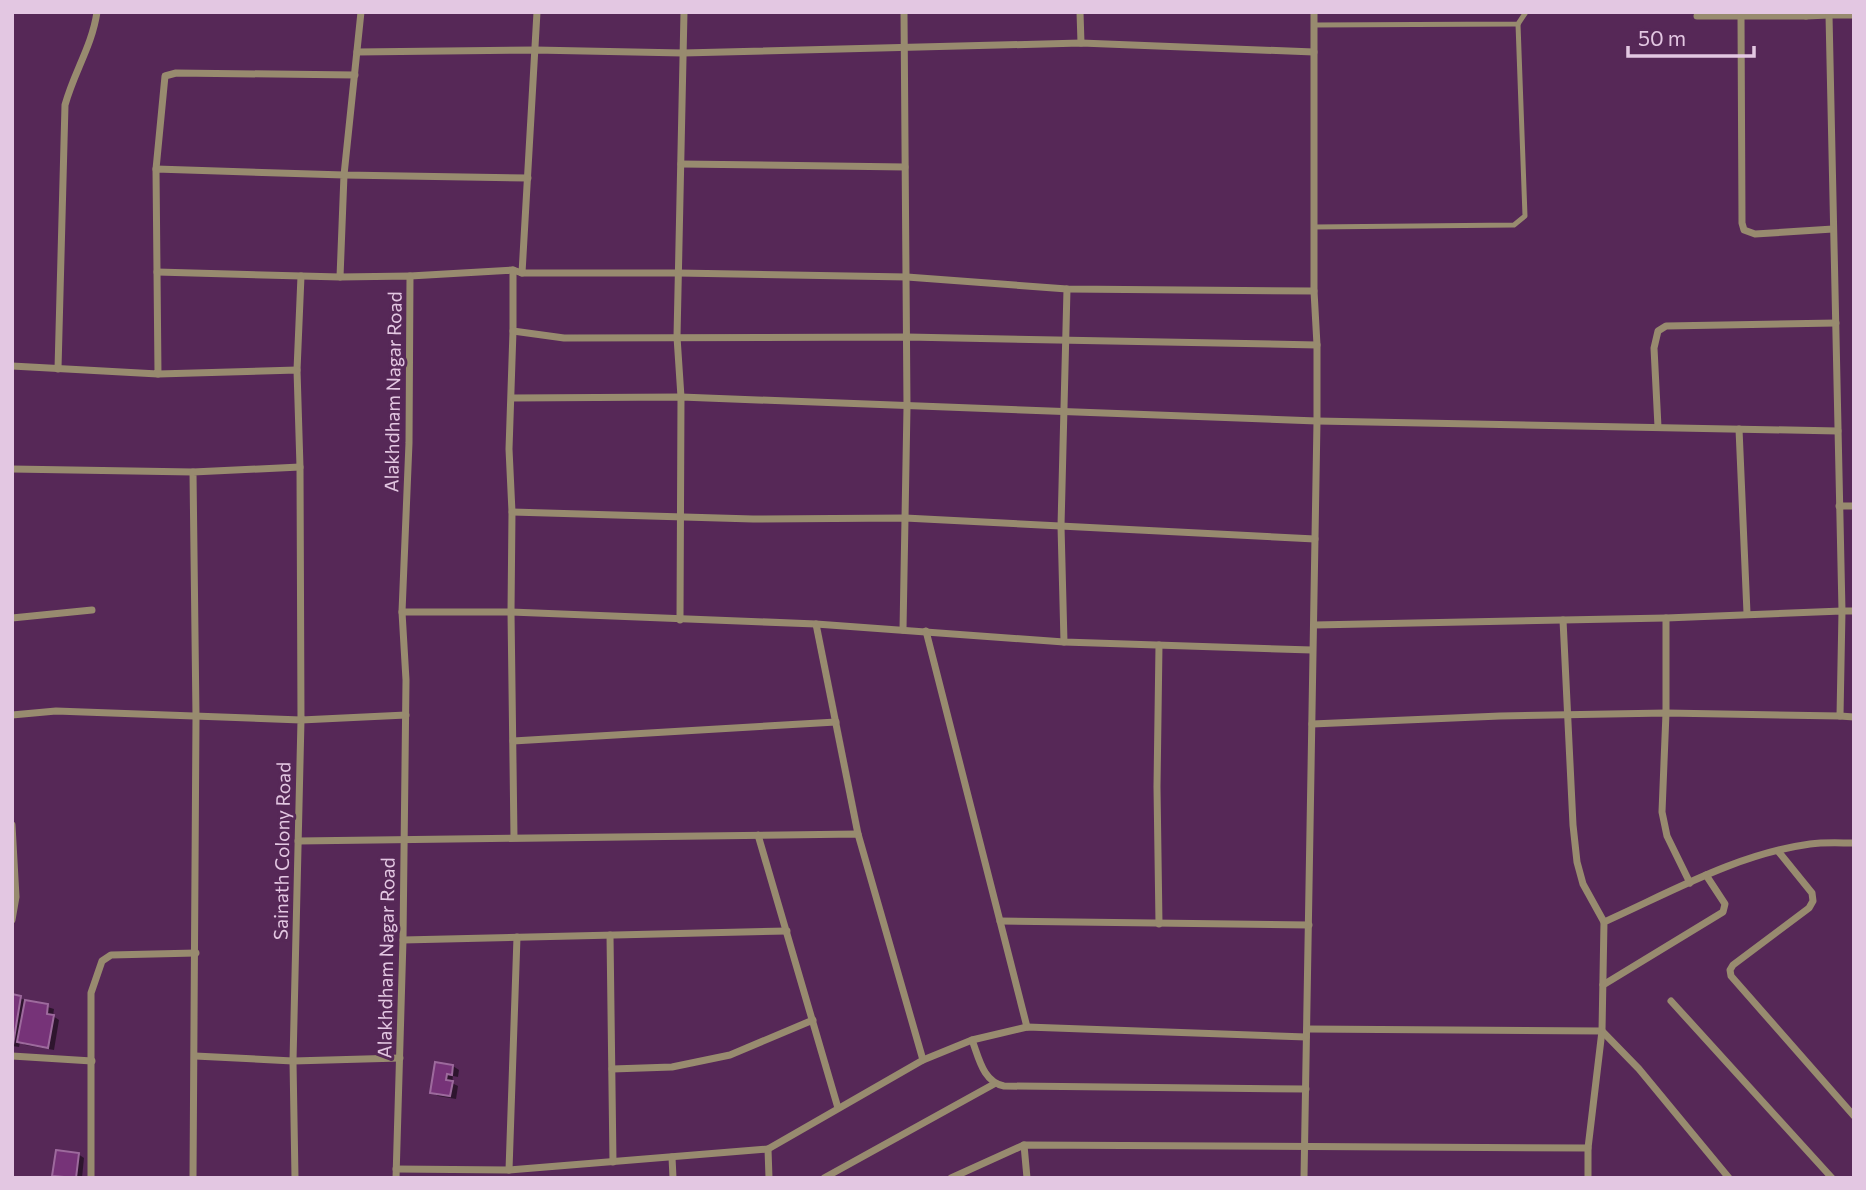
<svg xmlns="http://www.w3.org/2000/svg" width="1866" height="1190" viewBox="0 0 1866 1190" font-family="Commissioner,sans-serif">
  <rect width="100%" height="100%" fill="#562857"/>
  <g fill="#0007">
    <polygon points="12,996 54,1009 53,1016 59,1020 54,1050 25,1045 20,1042 19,1047 12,1046"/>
    <polygon points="453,1066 459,1070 458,1077 453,1076 452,1083 458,1086 456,1099 438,1096 432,1092"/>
    <polygon points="78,1154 84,1158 82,1178 59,1178 54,1175"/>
  </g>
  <g fill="#763378" stroke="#9d6a9d" stroke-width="2">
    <polygon points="12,994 21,996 13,1045 12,1044"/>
    <polygon points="25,1000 48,1004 47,1014 54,1015 48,1048 17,1042"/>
    <polygon points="435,1062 453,1065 452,1075 447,1074 446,1080 453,1081 450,1096 430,1093"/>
    <polygon points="56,1150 79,1153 76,1178 52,1176"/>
  </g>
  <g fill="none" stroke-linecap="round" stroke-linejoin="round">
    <g stroke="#988b6f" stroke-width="5">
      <polyline points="1314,25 1518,24 1526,12"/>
      <polyline points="1314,227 1514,225 1525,216 1518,24"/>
    </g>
    <g stroke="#988b6f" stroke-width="7">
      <polyline points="361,12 344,175 528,178"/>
      <polyline points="1080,12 1081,43"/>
      <polyline points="1806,12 1806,16 1829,15"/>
      <polyline points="1854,15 1829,15 1842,611 1854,611"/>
      <polyline points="1697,16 1806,16"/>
      <polyline points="1741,16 1742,223 1744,230 1755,234 1833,229"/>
      <polyline points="357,52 535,50 683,53 1081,43 1314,52"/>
      <polyline points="681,164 905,167"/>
      <polyline points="156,169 165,76 176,73 355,75"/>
      <polyline points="513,270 522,273 678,273 907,277 1067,289 1314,291"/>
      <polyline points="157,272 340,277"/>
      <polyline points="522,273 537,12"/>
      <polyline points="410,276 513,270 513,331 564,338 907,337 1317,345"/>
      <polyline points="513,331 509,449 512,512 511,612 514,837"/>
      <polyline points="12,366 158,374 156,169 344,175 340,277 410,276 409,443 402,612 406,680 403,940 396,1178"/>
      <path d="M58 369 65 105C74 72 92 46 97 12"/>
      <polyline points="297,370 301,276"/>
      <polyline points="158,374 297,370 300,467 301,720 406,715"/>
      <polyline points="512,398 681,397 1317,421 1838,431"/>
      <polyline points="1658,427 1654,348 1658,331 1666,326 1836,323"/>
      <polyline points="1739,429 1747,613"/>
      <polyline points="12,469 193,472"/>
      <polyline points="1839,506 1854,506"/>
      <polyline points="512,512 753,519 905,518 1315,539"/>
      <polyline points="402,612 511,612 816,624 1064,642 1312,650"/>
      <polyline points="12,618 92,610"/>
      <polyline points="1666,618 1666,713 1662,812 1667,836 1690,883"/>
      <polyline points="680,620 681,397 677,337 684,12"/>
      <polyline points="1563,620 1573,825 1577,862 1583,884 1604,922"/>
      <polyline points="816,624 858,834"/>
      <polyline points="903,630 907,407 904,12"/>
      <polyline points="926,631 1027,1027"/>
      <polyline points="1064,642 1061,526 1067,289"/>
      <polyline points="12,715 56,711 301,720 293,1061 295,1178"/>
      <polyline points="1840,716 1854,717"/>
      <polyline points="1312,724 1500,716 1666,713 1840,716 1842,611 1666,618 1314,625"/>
      <polyline points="513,741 836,722"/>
      <polyline points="12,825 16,897 12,920"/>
      <polyline points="758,835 838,1108"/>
      <polyline points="298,841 858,834 923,1060 768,1149 509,1170 396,1169"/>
      <polyline points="1778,851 1812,893 1813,901 1809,908 1733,965 1730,970 1731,976 1854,1116"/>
      <polyline points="1000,921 1309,925"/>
      <polyline points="1159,924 1157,787 1159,645"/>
      <polyline points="610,935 613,1162"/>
      <polyline points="403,940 787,931"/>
      <polyline points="1603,985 1723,912 1725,904 1706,875"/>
      <polyline points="1671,1001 1832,1178"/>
      <polyline points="1307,1029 1602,1031 1639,1069 1729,1178"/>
      <path d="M972 1040C979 1058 983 1082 1004 1086L1306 1089"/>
      <polyline points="12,1056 92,1061"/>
      <polyline points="195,1056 293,1061 400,1058"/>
      <polyline points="923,1060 972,1040 1027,1027 1306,1037"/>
      <polyline points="612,1069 672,1067 730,1055 813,1020"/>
      <polyline points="1024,1145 1027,1178"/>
      <polyline points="768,1149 769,1178"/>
      <polyline points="672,1157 673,1178"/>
      <polyline points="509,1170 517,937"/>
      <polyline points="91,1178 91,993 102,961 111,955 196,953"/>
      <polyline points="193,1178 196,716 193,472 300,467"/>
      <polyline points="824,1178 994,1084"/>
      <polyline points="951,1178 1024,1145 1588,1148"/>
      <polyline points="1304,1178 1317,421 1317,345 1314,291 1314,12"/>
      <path d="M1588 1178V1148L1602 1031 1604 922C1671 892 1737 854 1810 844 1825 842 1840 843 1854 843"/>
    </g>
  </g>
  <g text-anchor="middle" stroke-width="6" stroke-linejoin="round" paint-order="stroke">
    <g font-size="19" fill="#e3c7e2" stroke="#562857">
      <text transform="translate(393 392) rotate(-89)" y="7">Alakhdham Nagar Road</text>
      <text transform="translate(282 851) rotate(-89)" y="7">Sainath Colony Road</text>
      <text transform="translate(386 958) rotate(-89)" y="7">Alakhdham Nagar Road</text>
    </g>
  </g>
  <rect width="1866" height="1190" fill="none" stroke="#e3c7e2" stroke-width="28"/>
  <path d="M1628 46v10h126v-10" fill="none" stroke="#e3c7e2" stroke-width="3.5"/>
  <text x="1638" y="46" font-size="21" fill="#e3c7e2" stroke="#562857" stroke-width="5" paint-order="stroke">50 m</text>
</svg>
